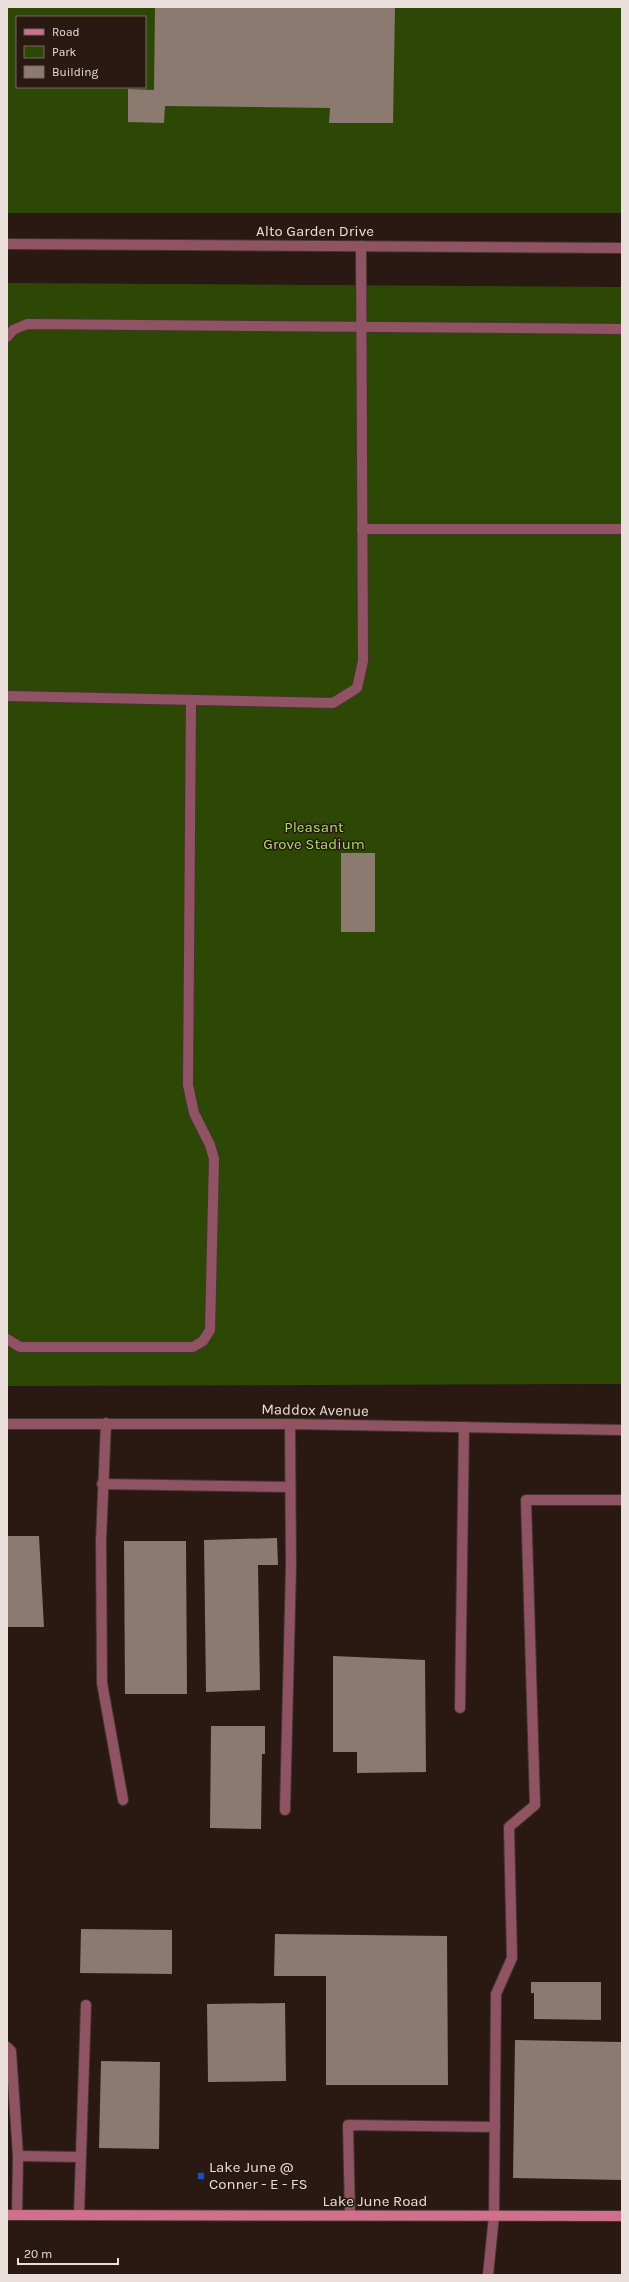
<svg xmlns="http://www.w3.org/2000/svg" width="629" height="2282" viewBox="0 0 629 2282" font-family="Karla,sans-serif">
  <rect width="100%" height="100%" fill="#291912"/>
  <g fill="#2d4805" fill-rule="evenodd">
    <path d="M7 7H622V213H7ZM17 17H145V87H17Z"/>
    <polygon points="7,283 622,287 622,1384 7,1386"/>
  </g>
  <g fill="#8c7970">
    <polygon points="155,7 395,7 393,123 329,123 330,108 165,106 164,123 128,122 128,89 154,90"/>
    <rect x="341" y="853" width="34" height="79"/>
    <polygon points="7,1536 39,1536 44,1627 7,1627"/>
    <polygon points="277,1538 278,1565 258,1565 260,1690 206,1692 204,1540"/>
    <polygon points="124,1541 186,1541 187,1694 125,1694"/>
    <polygon points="333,1656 425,1660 426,1772 357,1773 357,1752 333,1752"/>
    <polygon points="211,1726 265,1726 265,1754 262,1754 261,1829 210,1828"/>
    <polygon points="81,1929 172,1930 172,1974 80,1973"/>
    <polygon points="275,1934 447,1936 448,2085 326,2085 326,1976 274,1976"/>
    <polygon points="531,1982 601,1982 601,2020 534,2019 534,1993 531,1993"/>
    <polygon points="285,2003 286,2081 208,2082 207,2004"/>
    <polygon points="515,2040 622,2042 622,2180 513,2178"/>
    <polygon points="101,2061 160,2062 159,2149 99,2148"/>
  </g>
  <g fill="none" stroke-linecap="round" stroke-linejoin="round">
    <g stroke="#44352e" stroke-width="12">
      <g id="service">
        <polyline points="7,337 13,330 27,324 622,329"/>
        <polyline points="362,529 622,529"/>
        <polyline points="7,696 333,703 357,688 363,661 361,246"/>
        <polyline points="7,1339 20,1347 193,1347 203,1341 210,1330 214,1159 210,1145 194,1113 188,1085 191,700"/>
        <polyline points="106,1423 101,1541 102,1683 123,1800"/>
        <polyline points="102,1484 289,1487"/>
        <polyline points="460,1708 464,1427"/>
        <polyline points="285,1810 291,1566 290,1424"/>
        <polyline points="7,2047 11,2051 18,2156 17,2215"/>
        <polyline points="18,2156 80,2157"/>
        <polyline points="79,2215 86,2005"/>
        <polyline points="350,2215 348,2125 495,2127"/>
        <polyline points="494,2216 496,1994 512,1958 509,1827 535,1805 526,1500 622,1500"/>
      </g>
    </g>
    <g stroke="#44352e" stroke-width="12">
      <g id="minor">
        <polyline points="7,244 622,248"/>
        <polyline points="7,1424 290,1424 622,1430"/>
        <polyline points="488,2275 494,2216"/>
      </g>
    </g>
    <g stroke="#44352e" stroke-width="12">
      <polyline id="secondary" points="7,2215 622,2216"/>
    </g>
    <use href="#service" stroke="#8f5364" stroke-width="10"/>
    <use href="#minor" stroke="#8f5364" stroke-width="10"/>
    <use href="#secondary" stroke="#d0708d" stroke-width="10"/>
  </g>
  <rect fill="#1a4fb4" stroke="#291912" stroke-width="1.5" x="197" y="2172" width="8" height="8" rx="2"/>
  <g text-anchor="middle" stroke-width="3" stroke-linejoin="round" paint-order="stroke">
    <g font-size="15" fill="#eadfda" stroke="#291912">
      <text x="315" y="236">Alto Garden Drive</text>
      <text transform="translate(315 1410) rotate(1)" y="5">Maddox Avenue</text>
      <text x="375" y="2206">Lake June Road</text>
    </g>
    <g font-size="15" fill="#a8de70" stroke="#291912">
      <text x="314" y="832">Pleasant<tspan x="314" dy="17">Grove Stadium</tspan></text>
    </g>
    <g font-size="15" fill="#eadfda" stroke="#291912" text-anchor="start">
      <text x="209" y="2172">Lake June @<tspan x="209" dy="17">Conner - E - FS</tspan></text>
    </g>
  </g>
  <rect width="629" height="2282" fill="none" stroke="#eadfda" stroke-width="16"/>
  <rect x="16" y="16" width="130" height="72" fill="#291912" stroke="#766862"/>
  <rect x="24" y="29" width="20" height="6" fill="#d0708d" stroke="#766862"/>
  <text x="52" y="36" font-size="12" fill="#eadfda">Road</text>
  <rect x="24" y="46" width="20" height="12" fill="#2d4805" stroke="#766862"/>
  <text x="52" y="56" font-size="12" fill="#eadfda">Park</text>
  <rect x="24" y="66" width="20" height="12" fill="#8c7970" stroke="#766862"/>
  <text x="52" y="76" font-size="12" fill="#eadfda">Building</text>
  <path d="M18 2258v6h100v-6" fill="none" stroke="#eadfda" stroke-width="2"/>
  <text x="24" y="2258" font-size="12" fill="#eadfda" stroke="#291912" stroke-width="3" paint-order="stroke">20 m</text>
</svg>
